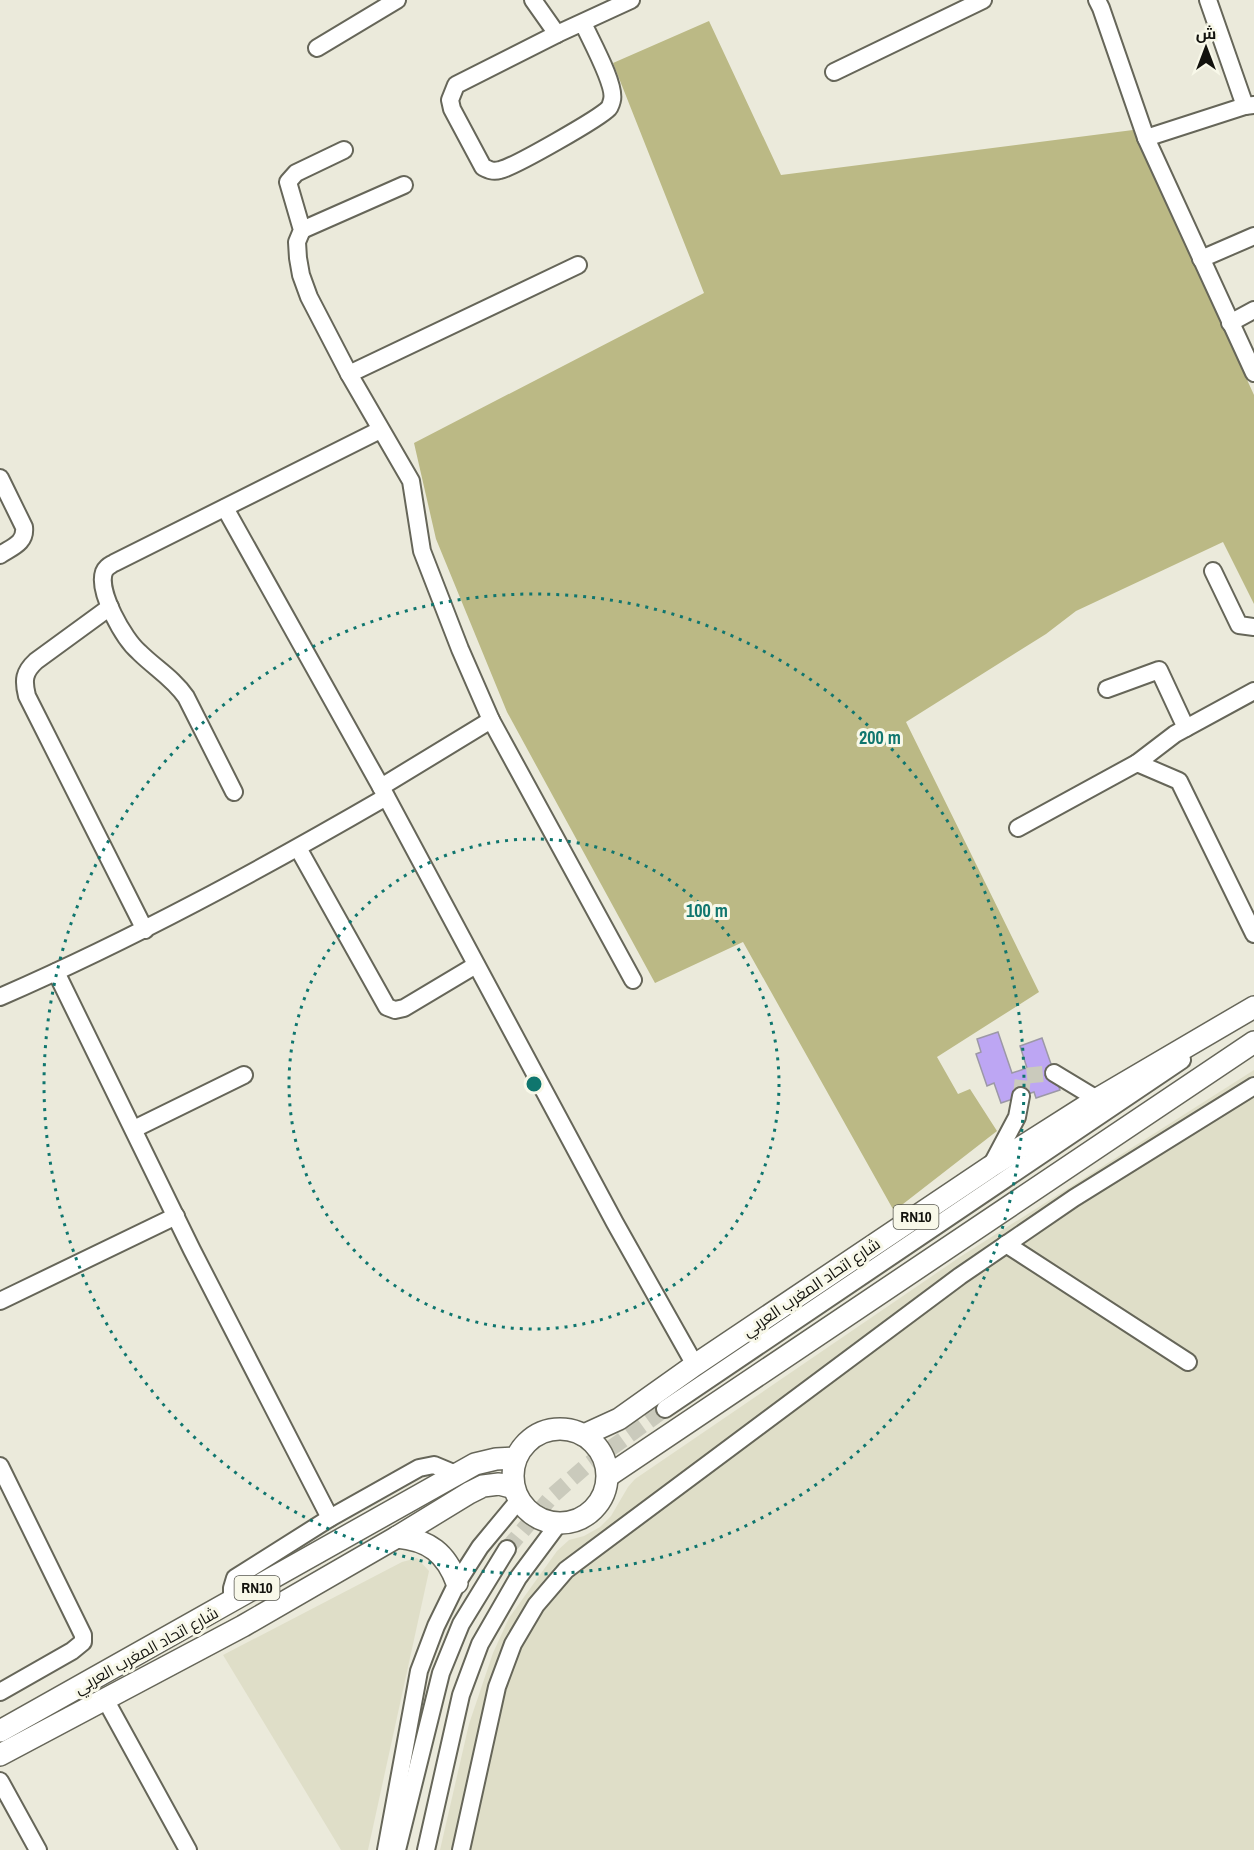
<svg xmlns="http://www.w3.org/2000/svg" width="1254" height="1850" viewBox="0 0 1254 1850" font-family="'Archivo Narrow',Cairo,sans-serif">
  <rect width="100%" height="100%" fill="#ebeadb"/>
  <g fill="#dfdec8">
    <polygon points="1254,1070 1254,1850 440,1850 469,1724 493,1653 509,1618 557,1551 569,1540 584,1536 600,1527 611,1516 628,1487 635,1479 960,1257"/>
    <polygon points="417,1558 429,1571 368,1850 341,1850 223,1655 402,1562"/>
  </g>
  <polygon fill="#bbb985" points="709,21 781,175 1133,130 1254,395 1254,604 1223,542 1076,611 1046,634 906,722 1039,992 937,1057 958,1094 970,1089 997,1131 894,1211 743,942 655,983 507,712 436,539 414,443 704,293 613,63"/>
  <polygon fill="#bda6f3" stroke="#9c98a6" stroke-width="1.5" points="998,1032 1012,1073 1027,1068 1020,1046 1042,1038 1060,1090 1036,1098 1034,1092 1001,1103 994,1083 987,1086 976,1054 981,1052 977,1039"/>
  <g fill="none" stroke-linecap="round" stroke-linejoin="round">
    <g stroke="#cacabc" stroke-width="16" stroke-dasharray="16 8" stroke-linecap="butt">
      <polyline points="1021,1096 1023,1076 1054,1073"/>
      <polyline points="507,1549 552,1496 585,1467 665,1409"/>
    </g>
    <g stroke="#666659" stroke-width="20">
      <g id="minor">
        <polyline points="533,0 557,34"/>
        <polyline points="1097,0 1101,8 1146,138 1254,373"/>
        <polyline points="1208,0 1245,106"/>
        <path d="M583 23C590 39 616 85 612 100 612 101 610 107 609 108 600 118 514 167 500 170 493 172 489 170 483 167L452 109 450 100 456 85 557 34 631 0"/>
        <polyline points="317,48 397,0"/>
        <polyline points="834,72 983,0"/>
        <polyline points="1146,138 1245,106 1254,105"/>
        <polyline points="344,150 296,173 288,182 302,230 297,242 298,258 301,275 309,297 349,374 411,481 422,551 460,649 491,720 633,980"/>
        <polyline points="302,230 404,185"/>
        <polyline points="1201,259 1254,236"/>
        <polyline points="1230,323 1254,310"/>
        <polyline points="349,374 578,265"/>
        <path d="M0 478 24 527C26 543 12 547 0 555"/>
        <polyline points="225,508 381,787 615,1223 695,1365"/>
        <polyline points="1213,571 1239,625 1254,627"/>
        <path d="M110 607 36 661C24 672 23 680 27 696L145 930"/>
        <polyline points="1107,689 1159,670 1186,728"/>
        <polyline points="1137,763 1175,734 1254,691"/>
        <polyline points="381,787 491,720"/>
        <path d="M234 792 186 697C173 678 155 668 139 652 124 639 97 592 104 572 106 567 109 566 114 563L380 430"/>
        <polyline points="1018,828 1137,763 1179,781 1254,934"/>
        <polyline points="298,848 387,1007 395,1010 404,1008 476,965"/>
        <polyline points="56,972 192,1250 330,1518"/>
        <path d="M0 997C133 939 260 870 386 797"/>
        <polyline points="1054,1073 1097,1099"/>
        <polyline points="134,1129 244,1075"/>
        <polyline points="991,1166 1017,1117 1021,1096"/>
        <polyline points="1006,1244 1188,1362"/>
        <polyline points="0,1301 176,1216"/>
        <polyline points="665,1409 1182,1060"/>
        <polyline points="0,1466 83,1635 83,1642 72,1651 0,1692"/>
        <polyline points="232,1602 232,1588 235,1578 330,1518 419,1468 434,1465 458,1475"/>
        <polyline points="105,1699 188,1850"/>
        <polyline points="0,1781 38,1850"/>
        <polyline points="386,1850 419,1671 436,1626 457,1583 480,1547 519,1500"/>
        <polyline points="397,1850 441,1673 461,1624 507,1549"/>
        <polyline points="426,1850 461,1695 480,1644 518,1578 559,1523"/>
        <polyline points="461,1850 497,1687 513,1644 536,1605 566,1570 960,1276 1074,1198 1254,1086"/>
      </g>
    </g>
    <g stroke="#666659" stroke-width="24">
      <g id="major">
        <circle cx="560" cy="1476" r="47"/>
        <polyline points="584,1435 619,1419 695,1365 990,1167 1097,1099 1254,1007"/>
        <polyline points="608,1476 1254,1042"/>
        <path d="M397 1537C429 1540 446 1553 457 1583"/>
        <polyline points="0,1731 475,1464 496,1459 516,1458"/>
        <polyline points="0,1755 243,1626 397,1537 469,1493 483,1486 499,1484 514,1488"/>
      </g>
    </g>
    <use href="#minor" stroke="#fff" stroke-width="16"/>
    <use href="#major" stroke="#fff" stroke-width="21"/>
  </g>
  <g fill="none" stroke="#0f766e" stroke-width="3" stroke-dasharray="3 6">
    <circle cx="534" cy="1084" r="245"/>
    <circle cx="534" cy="1084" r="490"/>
  </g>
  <g text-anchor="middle" stroke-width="6" stroke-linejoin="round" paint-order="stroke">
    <g fill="#f8f8e9" stroke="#57574f" stroke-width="1.5">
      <rect x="893.5" y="1205" width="45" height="24" rx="4.5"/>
      <rect x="234.5" y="1576" width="45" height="24" rx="4.5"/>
    </g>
    <g font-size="15" font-weight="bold" fill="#12120d">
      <text x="916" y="1222">RN10</text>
      <text x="257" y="1593">RN10</text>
    </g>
    <g font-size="16" fill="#12120d" stroke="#f8f8e9">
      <text transform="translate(811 1287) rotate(-34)" y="6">شارع اتحاد المغرب العربي</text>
      <text transform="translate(146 1650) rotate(-29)" y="6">شارع اتحاد المغرب العربي</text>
    </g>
  </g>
  <circle cx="534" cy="1084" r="9" fill="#0f766e" stroke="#f8f8e9" stroke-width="3"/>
  <g font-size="18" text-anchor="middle" font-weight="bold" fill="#0f766e" stroke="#f8f8e9" stroke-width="6" stroke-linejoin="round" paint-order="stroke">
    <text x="880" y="744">200 m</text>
    <text x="707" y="917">100 m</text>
  </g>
  <g transform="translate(1206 48)" stroke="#f8f8e9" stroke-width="4.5" paint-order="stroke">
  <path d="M0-4.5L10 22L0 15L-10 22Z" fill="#12120d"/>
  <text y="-9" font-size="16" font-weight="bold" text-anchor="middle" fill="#12120d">ش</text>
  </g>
</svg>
